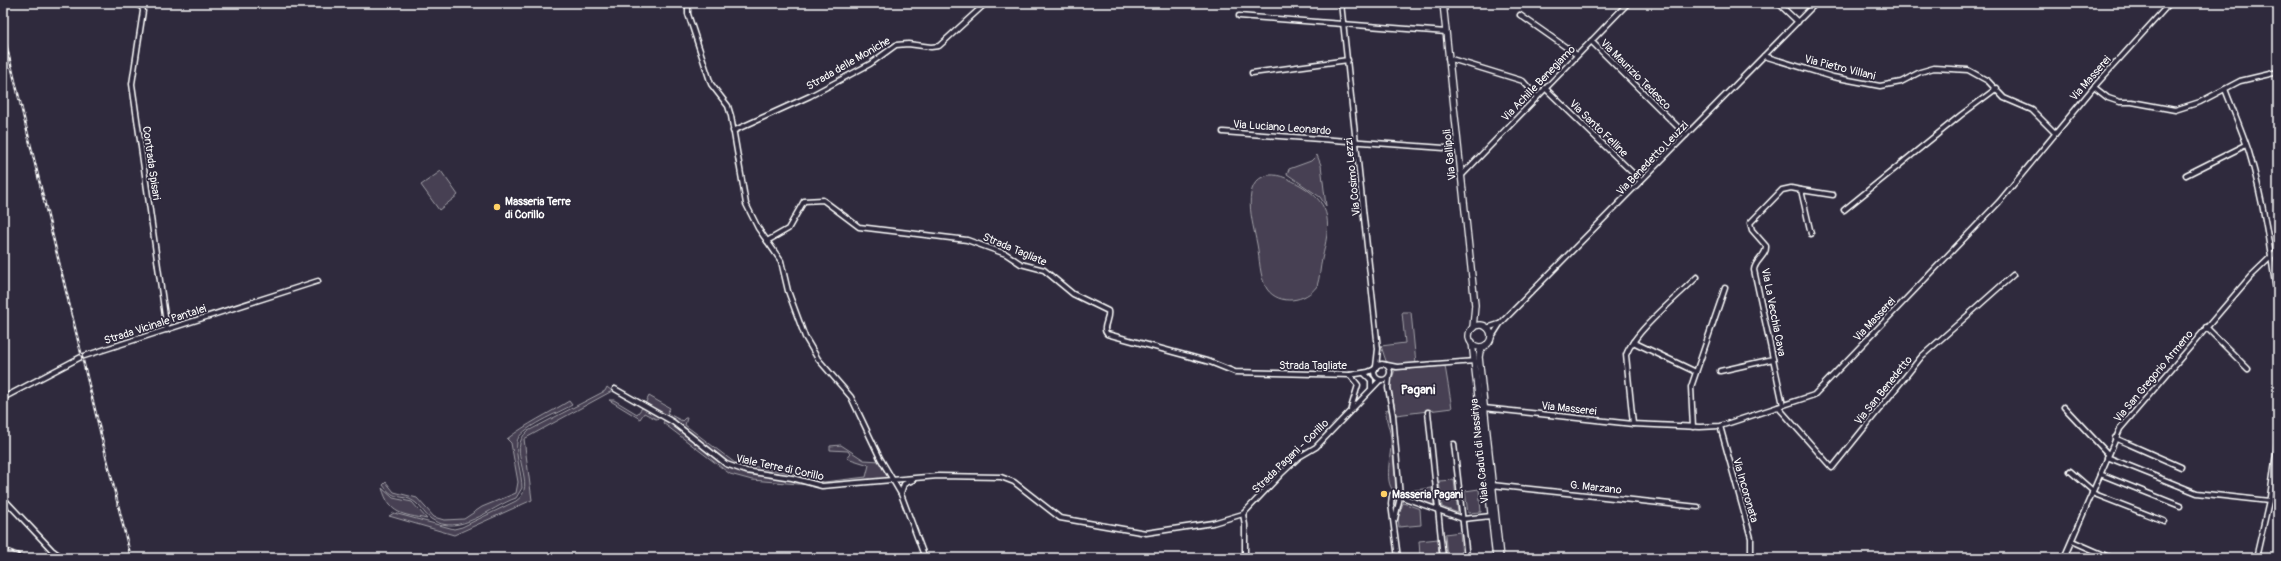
<svg xmlns="http://www.w3.org/2000/svg" width="2281" height="561" viewBox="0 0 2281 561" font-family="Pangolin,sans-serif">
  <rect width="100%" height="100%" fill="#2f2a3d"/>
  <filter id="ink" filterUnits="userSpaceOnUse"><feTurbulence type="fractalNoise" baseFrequency=".025" numOctaves="2"/><feDisplacementMap in="SourceGraphic" scale="8" xChannelSelector="R" yChannelSelector="G"/><feConvolveMatrix kernelMatrix="1 2 1 2 8 2 1 2 1" color-interpolation-filters="sRGB"/></filter>
  <g filter="url(#ink)">
    <g fill="#464152" stroke="#a2a0a8">
      <polygon points="1317,155 1321,165 1326,206 1320,197 1287,174 1289,169 1311,161"/>
      <polygon points="441,171 458,195 439,210 421,185"/>
      <path d="M1269 175C1281 174 1290 180 1300 185 1334 205 1330 225 1322 259 1320 268 1320 277 1317 286 1306 302 1279 306 1267 289 1259 276 1260 259 1257 244 1253 224 1239 180 1269 175Z"/>
      <polygon points="1402,312 1411,312 1416,364 1394,366 1386,361 1381,346 1405,343"/>
      <polygon points="1445,366 1452,408 1396,415 1390,384 1395,370"/>
      <path d="M607 387 612 391 524 439 532 500 454 535 389 516 394 513 454 529 462 527 516 501C540 486 504 449 528 431L605 391Z"/>
      <polygon points="649,396 670,408 667,413 682,421 685,418 687,418 685,425 735,463 791,473 824,482 866,477 869,465 847,458 850,454 848,451 830,450 830,446 841,445 864,460 880,461 890,479 826,485 731,466 645,404"/>
      <polygon points="609,400 614,400 637,414 643,407 660,418 656,419 644,413 640,419"/>
      <path d="M569 401 572 405C561 412 518 428 517 442 515 457 522 473 522 488L516 498C490 507 459 538 431 519 425 515 422 508 416 503 403 493 395 502 383 485L386 482 394 492 417 498 434 517 444 520 464 519 482 507 516 493 518 482 511 443 507 439C526 424 548 414 569 401Z"/>
      <path d="M1388 409 1390 414 1396 492C1382 486 1392 453 1391 441 1391 430 1385 420 1386 410Z"/>
      <polygon points="665,419 716,459 734,469 833,487 752,480 730,474 663,423"/>
      <polygon points="1454,480 1458,513 1442,507 1439,481"/>
      <path d="M382 488 393 498 412 502 427 519C402 514 390 515 382 488Z"/>
      <polygon points="1432,488 1434,505 1415,498 1414,490"/>
      <polygon points="1479,489 1481,512 1468,513 1465,491"/>
      <polygon points="1403,503 1420,509 1421,525 1399,527 1398,518"/>
      <polygon points="1460,532 1462,557 1447,558 1445,534"/>
      <polygon points="1438,539 1439,558 1407,558 1420,556 1419,541"/>
    </g>
    <g fill="none" stroke-linecap="round" stroke-linejoin="round">
      <g stroke="#fff" stroke-width="7">
        <g id="minor">
          <polyline points="134,3 142,7 143,11 132,84 167,330"/>
          <polyline points="688,3 688,14 711,84 728,106 731,116 746,204 758,228 781,261 788,291 805,337 818,359 851,397 880,458 901,494 925,558"/>
          <polyline points="1341,3 1378,349 1376,367"/>
          <polyline points="1778,3 1798,22"/>
          <polyline points="1520,15 1577,55"/>
          <polyline points="1239,16 1446,32"/>
          <polyline points="1591,41 1686,135"/>
          <polyline points="1764,56 1833,77 1880,86 1901,82 1920,72 1934,68 1968,70 1988,81 2004,98 2032,110 2055,133"/>
          <polyline points="1448,58 1523,81 1537,97"/>
          <polyline points="1252,73 1348,60"/>
          <polyline points="2094,87 2108,98 2120,102 2132,102 2175,110 2200,102 2240,81 2278,72"/>
          <polyline points="1545,88 1641,181"/>
          <path d="M2225 89C2233 110 2242 131 2249 152 2264 202 2271 254 2278 305"/>
          <polyline points="733,131 810,96 870,64 896,45 908,44 931,47 939,46 986,3"/>
          <polyline points="1223,132 1458,149"/>
          <polyline points="2186,175 2246,145"/>
          <polyline points="1461,176 1628,3"/>
          <polyline points="1801,190 1833,195"/>
          <polyline points="1844,210 1961,115 1997,88"/>
          <path d="M767 241 788 229 804 201 823 200 859 227 967 240 1006 254 1021 264 1044 270 1073 294 1108 311C1110 319 1101 328 1107 334L1210 362 1235 372 1350 375 1368 372 1375 369"/>
          <polyline points="2206,327 2248,369"/>
          <polyline points="1487,328 1499,324"/>
          <polyline points="1491,338 1500,324 1816,3"/>
          <polyline points="1633,342 1696,372"/>
          <circle cx="1382" cy="372" r="8"/>
          <polyline points="1387,365 1397,367 1475,361"/>
          <polyline points="1720,371 1773,359"/>
          <polyline points="1364,373 1371,380 1371,388"/>
          <polyline points="1350,375 1358,385 1351,408"/>
          <polyline points="1389,378 1388,388 1393,415 1400,497 1395,519"/>
          <polyline points="615,389 673,422 726,464 746,471 792,478 822,486 938,476 1001,477 1014,482 1060,518 1146,533 1213,523 1243,514 1281,474 1299,457 1316,447 1380,380"/>
          <polyline points="3,398 81,357 318,281"/>
          <path d="M1783 405 1754 270C1755 260 1767 256 1766 246L1752 230 1750 223 1782 190 1791 188 1801 190 1811 234"/>
          <polyline points="1778,407 1832,468 1922,356 2013,275"/>
          <polyline points="2064,407 2108,454"/>
          <polyline points="1484,408 1633,424 1700,427 1720,426 1814,395 1999,202 2094,87 2170,3"/>
          <polyline points="1428,412 1443,558"/>
          <path d="M1633 424 1626 355C1635 331 1677 297 1697 277"/>
          <polyline points="1720,426 1751,538 1751,558"/>
          <polyline points="1693,427 1691,387 1725,288"/>
          <polyline points="2115,438 2181,467"/>
          <polyline points="1454,444 1467,558"/>
          <polyline points="2107,457 2197,493 2269,501"/>
          <polyline points="2070,471 2093,491"/>
          <polyline points="2100,474 2180,506"/>
          <polyline points="1492,485 1698,507"/>
          <polyline points="901,493 904,484 913,480"/>
          <polyline points="2092,493 2164,521"/>
          <polyline points="3,498 52,550 63,558"/>
          <polyline points="1243,514 1245,525 1245,558"/>
          <polyline points="2072,541 2111,558"/>
          <polyline points="1398,558 1391,504 1392,495 1402,497 1463,519 1491,516"/>
          <polyline points="2064,558 2120,429 2250,277 2278,250"/>
          <polyline points="2256,558 2270,497 2278,439"/>
        </g>
      </g>
      <g stroke="#fff" stroke-width="8">
        <g id="major">
          <polyline points="1443,3 1475,305 1473,328"/>
          <circle cx="1480" cy="336" r="11"/>
          <polyline points="1472,342 1496,558"/>
          <polyline points="1486,345 1480,351 1479,357 1500,558"/>
        </g>
      </g>
      <use href="#minor" stroke="#2f2a3d" stroke-width="4"/>
      <use href="#major" stroke="#2f2a3d" stroke-width="5.5"/>
      <g stroke="#fff" stroke-width="2.5">
        <g id="rail">
          <polyline points="3,32 131,558"/>
          <polyline points="3,548 29,558"/>
        </g>
      </g>
      <use href="#rail" stroke="#2f2a3d" stroke-width="1" stroke-dasharray="3" stroke-linecap="butt"/>
    </g>
  </g>
  <g fill="#ffd166" stroke="#2f2a3d" stroke-width="1.5">
    <circle cx="497" cy="207" r="4"/>
    <circle cx="1384" cy="494" r="4"/>
  </g>
  <g text-anchor="middle" stroke-width="3.5" stroke-linejoin="round" paint-order="stroke">
    <g font-size="11" fill="#fff" stroke="#2f2a3d">
      <text transform="translate(848 63) rotate(-30)" y="4">Strada delle Moniche</text>
      <text transform="translate(1840 67) rotate(14)" y="4">Via Pietro Villani</text>
      <text transform="translate(1636 74) rotate(45)" y="4">Via Maurizio Tedesco</text>
      <text transform="translate(2090 78) rotate(-49)" y="4">Via Masserei</text>
      <text transform="translate(1538 83) rotate(-46)" y="4">Via Achille Benegiamo</text>
      <text transform="translate(1282 127) rotate(4)" y="4">Via Luciano Leonardo</text>
      <text transform="translate(1599 128) rotate(44)" y="4">Via Santo Felline</text>
      <text transform="translate(1449 155) rotate(-96)" y="4">Via Gallipoli</text>
      <text transform="translate(1652 158) rotate(-46)" y="4">Via Benedetto Leuzzi</text>
      <text transform="translate(152 163) rotate(82)" y="4">Contrada Spisari</text>
      <text transform="translate(1352 177) rotate(-96)" y="4">Via Cosimo Lezzi</text>
      <text transform="translate(1015 249) rotate(23)" y="4">Strada Tagliate</text>
      <text transform="translate(1774 312) rotate(79)" y="4">Via La Vecchia Cava</text>
      <text transform="translate(1874 319) rotate(-47)" y="4">Via Masserei</text>
      <text transform="translate(155 324) rotate(-18)" y="4">Strada Vicinale Pantalei</text>
      <text x="1313" y="369">Strada Tagliate</text>
      <text transform="translate(2153 376) rotate(-50)" y="4">Via San Gregorio Armeno</text>
      <text transform="translate(1883 390) rotate(-51)" y="4">Via San Benedetto</text>
      <text transform="translate(1569 408) rotate(6)" y="4">Via Masserei</text>
      <text transform="translate(1479 451) rotate(-96)" y="4">Viale Caduti di Nassiriya</text>
      <text transform="translate(1290 456) rotate(-44)" y="4">Strada Pagani - Corillo</text>
      <text transform="translate(780 467) rotate(12)" y="4">Viale Terre di Corillo</text>
      <text transform="translate(1596 487) rotate(6)" y="4">G. Marzano</text>
      <text transform="translate(1746 490) rotate(74)" y="4">Via Incoronata</text>
    </g>
    <g font-size="11" font-weight="bold" fill="#fff" stroke="#2f2a3d" text-anchor="start">
      <text x="505" y="205">Masseria Terre<tspan x="505" dy="13">di Corillo</tspan></text>
      <text x="1392" y="498">Masseria Pagani</text>
    </g>
    <g font-size="13" font-weight="bold" fill="#fff" stroke="#2f2a3d">
      <text x="1418" y="394">Pagani</text>
    </g>
  </g>
  <rect width="2281" height="561" fill="none" stroke="#2f2a3d" stroke-width="16"/>
  <rect x="8" y="8" width="2265" height="545" fill="none" stroke="#fff" stroke-width="1.5" filter="url(#ink)"/>
</svg>
